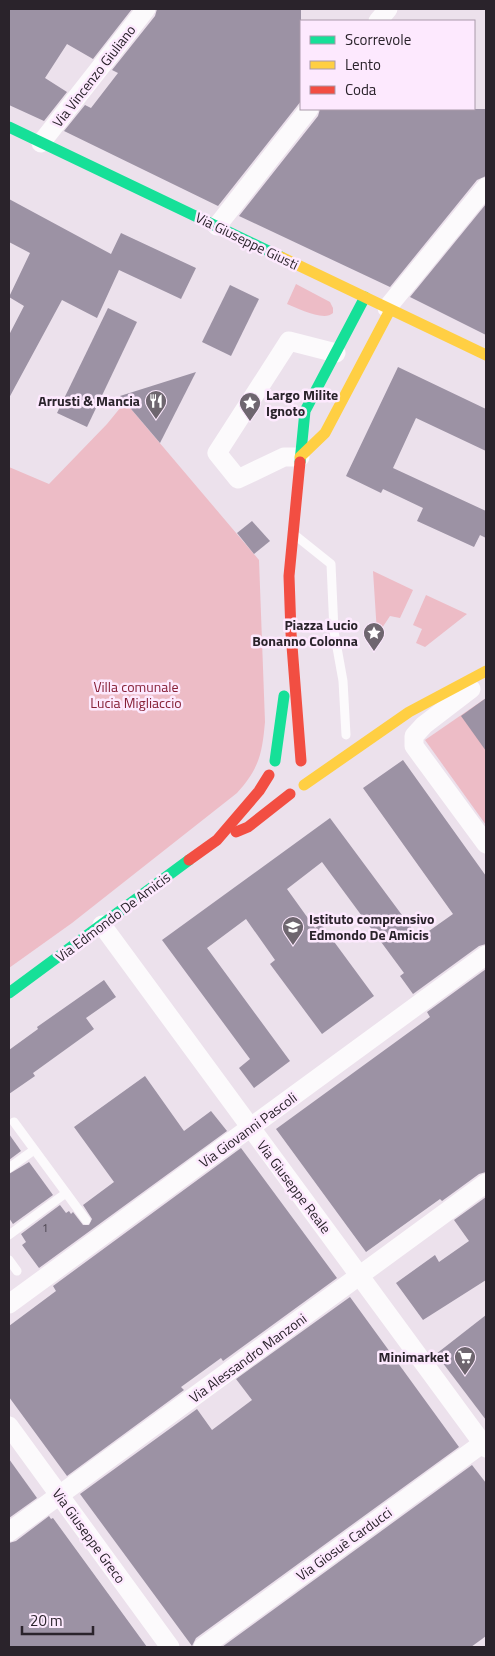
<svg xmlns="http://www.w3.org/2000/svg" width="495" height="1656" viewBox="0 0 495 1656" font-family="'Titillium Web',sans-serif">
  <rect width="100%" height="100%" fill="#ece1ec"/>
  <g fill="#edbcc6">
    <path d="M296 284 330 302 333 308V313C324 322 298 308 287 304Z"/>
    <path d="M125 402 259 560 265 722C262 755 259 768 237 793L72 923 9 968V467L49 484 107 424Z"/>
    <polygon points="373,571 413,590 400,618 390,616 380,631 377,633"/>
    <polygon points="426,595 467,614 425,647 416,643 422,629 413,625"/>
    <polygon points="486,698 486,825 425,740"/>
  </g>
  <g fill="#9c92a4">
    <polygon points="9,9 132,9 93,59 67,44 45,78 67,92 44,121 9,105"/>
    <polygon points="157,9 301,9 301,101 218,206 64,131 85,105 91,108 118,73 112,70 155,16"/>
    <polygon points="320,109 486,109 486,176 477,180 390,287 239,216 318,116"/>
    <polygon points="9,199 111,254 121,233 196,268 181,299 119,270 97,318 62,300 9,398 9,335 24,306 9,297 30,253 9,242"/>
    <polygon points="486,204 486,335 410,297"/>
    <polygon points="230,285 259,299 231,356 202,342"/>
    <polygon points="108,308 137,322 87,427 57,413"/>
    <polygon points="398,367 486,409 486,451 416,418 393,468 486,511 486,538 480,535 474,547 417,521 423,508 383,489 381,493 346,476"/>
    <polygon points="196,372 160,443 120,396"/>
    <polygon points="252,521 270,541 254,554 237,533"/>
    <polygon points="486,698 486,751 461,716"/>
    <polygon points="403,760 486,876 486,944 479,946 413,994 400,976 404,973 322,862 287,889 315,928 321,924 374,996 322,1034 270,964 275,960 246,919 207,948 290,1061 254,1088 239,1068 250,1059 162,940 330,818 419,938 453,914 363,788"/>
    <polygon points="486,969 486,1172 479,1174 442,1201 440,1199 366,1252 276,1129 430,1017 427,1012"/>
    <polygon points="104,980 116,997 86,1018 94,1029 33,1073 35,1076 9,1094 9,1050 38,1029 37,1027"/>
    <polygon points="145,1076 184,1131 211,1111 227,1131 39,1268 22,1245 26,1242 21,1234 60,1205 66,1213 69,1211 71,1214 73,1212 83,1225 89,1225 92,1219 83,1205 114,1182 74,1127"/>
    <polygon points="9,1134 21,1151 9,1160"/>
    <polygon points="241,1148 337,1278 223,1361 221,1358 181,1387 184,1390 67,1476 9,1397 9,1326 56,1291 53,1286"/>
    <polygon points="29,1162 53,1195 13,1224 9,1218 9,1174"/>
    <polygon points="486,1197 486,1280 423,1320 396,1283 435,1255 439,1262 469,1241 454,1220"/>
    <polygon points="350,1297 459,1447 196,1638 192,1646 80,1494 197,1409 212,1430 252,1400 236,1379"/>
    <polygon points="486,1315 486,1420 436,1354"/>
    <polygon points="9,1459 37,1498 9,1518"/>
    <polygon points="472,1465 486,1483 486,1636 482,1639 471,1647 222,1647"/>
    <polygon points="49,1516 51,1519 53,1518 147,1647 9,1647 9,1543 16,1541"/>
  </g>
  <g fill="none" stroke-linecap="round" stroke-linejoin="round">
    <g stroke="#fcfafc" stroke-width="9">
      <polyline points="296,536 331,564 334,631 343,681 346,735"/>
      <polyline points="14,1122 86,1220"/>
      <polyline points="9,1168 34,1150"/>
      <polyline points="9,1235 66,1193"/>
      <polyline points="9,1260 17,1271"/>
    </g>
    <g stroke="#fcfafc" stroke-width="19">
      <polyline points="378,21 388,9"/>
      <polyline points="41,143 146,9"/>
      <polyline points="217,226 309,109"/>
      <polyline points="387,308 486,187"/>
      <polyline points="300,457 284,457 238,479 217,453 289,341 336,353"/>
      <polyline points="471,689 424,725 414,736 414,746 486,844"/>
      <polyline points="102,925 486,1448"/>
      <polyline points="9,1304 486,955"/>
      <polyline points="9,1426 170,1647"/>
      <polyline points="9,1532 486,1183"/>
      <polyline points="203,1647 486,1441"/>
    </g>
    <g stroke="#16e098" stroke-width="11">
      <polyline points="9,127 281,257"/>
      <polyline points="300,462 305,411 365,297"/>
      <polyline points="275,761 284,696"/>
      <polyline points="9,993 189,860"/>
    </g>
    <g stroke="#ffcf43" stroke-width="11">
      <polyline points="281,257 486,355"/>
      <polyline points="300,457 325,433 390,310"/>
      <polyline points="304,785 409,712 486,671"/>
    </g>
    <g stroke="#f24e42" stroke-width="11">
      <polyline points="300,462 289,576 291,633 301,761"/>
      <polyline points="236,832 248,827 290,794"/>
      <polyline points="189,860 217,840 259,791 269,775"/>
    </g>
  </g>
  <defs>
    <g id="restaurant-pin" transform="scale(1.125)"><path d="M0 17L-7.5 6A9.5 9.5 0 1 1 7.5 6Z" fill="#6e666f" stroke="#fde9fe"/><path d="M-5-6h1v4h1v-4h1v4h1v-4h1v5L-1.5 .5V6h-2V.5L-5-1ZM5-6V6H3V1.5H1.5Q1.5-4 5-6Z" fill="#fff"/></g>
    <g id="sight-pin" transform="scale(1.125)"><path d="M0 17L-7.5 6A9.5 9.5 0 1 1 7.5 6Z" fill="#6e666f" stroke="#fde9fe"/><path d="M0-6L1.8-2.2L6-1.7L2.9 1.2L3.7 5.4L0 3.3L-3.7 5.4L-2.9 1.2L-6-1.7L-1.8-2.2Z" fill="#fff"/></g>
    <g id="school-pin" transform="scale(1.125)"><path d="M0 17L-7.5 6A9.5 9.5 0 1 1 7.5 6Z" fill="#6e666f" stroke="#fde9fe"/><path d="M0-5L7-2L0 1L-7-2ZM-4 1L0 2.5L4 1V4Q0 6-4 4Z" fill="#fff"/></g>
    <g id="supermarket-pin" transform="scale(1.125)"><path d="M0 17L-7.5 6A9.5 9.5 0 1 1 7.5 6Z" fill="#6e666f" stroke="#fde9fe"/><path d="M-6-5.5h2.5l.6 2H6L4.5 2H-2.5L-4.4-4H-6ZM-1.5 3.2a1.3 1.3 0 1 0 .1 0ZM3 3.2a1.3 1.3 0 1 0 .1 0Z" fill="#fff"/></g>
  </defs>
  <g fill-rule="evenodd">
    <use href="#restaurant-pin" x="156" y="401"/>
    <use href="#sight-pin" x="250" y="403"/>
    <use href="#sight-pin" x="374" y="633"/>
    <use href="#school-pin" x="293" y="927"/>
    <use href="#supermarket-pin" x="465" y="1357"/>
  </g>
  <g text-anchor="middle" stroke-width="5" stroke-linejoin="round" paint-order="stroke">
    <g font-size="11" fill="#463f49">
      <text x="45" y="1232">1</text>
    </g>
    <g font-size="14" fill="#2a232b" stroke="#fde9fe">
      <text transform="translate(94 76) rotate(-52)" y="5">Via Vincenzo Giuliano</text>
      <text transform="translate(247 241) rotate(26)" y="5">Via Giuseppe Giusti</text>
      <text transform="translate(113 917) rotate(-37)" y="5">Via Edmondo De Amicis</text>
      <text transform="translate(248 1130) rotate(-36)" y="5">Via Giovanni Pascoli</text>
      <text transform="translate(294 1187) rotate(53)" y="5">Via Giuseppe Reale</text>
      <text transform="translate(248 1358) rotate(-36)" y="5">Via Alessandro Manzoni</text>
      <text transform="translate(89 1536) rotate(54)" y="5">Via Giuseppe Greco</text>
      <text transform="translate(344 1544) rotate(-36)" y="5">Via Giosuè Carducci</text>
    </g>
    <g font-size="14" font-weight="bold" fill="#2a232b" stroke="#fde9fe" text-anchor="end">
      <text x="266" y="400" text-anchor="start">Largo Milite<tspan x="266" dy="16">Ignoto</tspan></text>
      <text x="140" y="406">Arrusti &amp; Mancia</text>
      <text x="358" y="630">Piazza Lucio<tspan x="358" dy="16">Bonanno Colonna</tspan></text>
      <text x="309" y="924" text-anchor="start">Istituto comprensivo<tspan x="309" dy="16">Edmondo De Amicis</tspan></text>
      <text x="449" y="1362">Minimarket</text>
    </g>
    <g font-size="14" fill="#862037" stroke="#fde9fe">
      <text x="136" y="692">Villa comunale<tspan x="136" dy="16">Lucia Migliaccio</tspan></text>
    </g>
  </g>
  <rect width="495" height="1656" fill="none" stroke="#2a232b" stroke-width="20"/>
  <rect x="300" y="20" width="175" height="90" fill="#fde9fe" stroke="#a99aaa"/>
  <rect x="310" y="36" width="25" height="8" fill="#16e098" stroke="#a99aaa"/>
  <text x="345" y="45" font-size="15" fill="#2a232b">Scorrevole</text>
  <rect x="310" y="61" width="25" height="8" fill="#ffcf43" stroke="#a99aaa"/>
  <text x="345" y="70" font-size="15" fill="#2a232b">Lento</text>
  <rect x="310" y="86" width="25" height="8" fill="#f24e42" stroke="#a99aaa"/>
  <text x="345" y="95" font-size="15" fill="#2a232b">Coda</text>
  <path d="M22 1626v8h71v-8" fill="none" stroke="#2a232b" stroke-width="2.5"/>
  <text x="30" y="1626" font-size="15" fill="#2a232b" stroke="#fde9fe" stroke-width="4" paint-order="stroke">20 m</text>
</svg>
